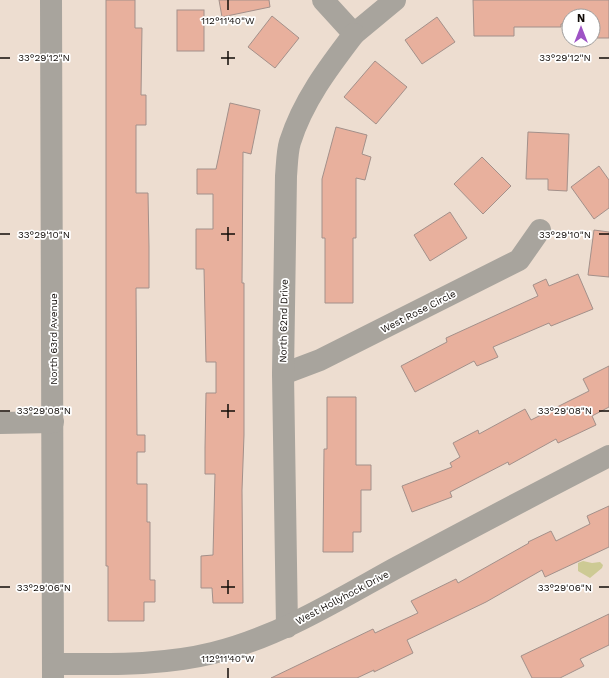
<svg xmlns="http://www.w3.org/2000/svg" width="609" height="678" viewBox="0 0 609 678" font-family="'Work Sans',sans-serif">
  <rect width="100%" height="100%" fill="#edddd0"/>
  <polygon fill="#cdca94" points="583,561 592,563 600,562 603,565 602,568 590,578 578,571 578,563"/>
  <g fill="#e8b09d" stroke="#a3908a">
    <polygon points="106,0 135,0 135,28 142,28 141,95 146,95 146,125 136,125 136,193 148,193 149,247 149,288 136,288 137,435 145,435 145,452 137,452 137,484 147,484 147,522 150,522 150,580 155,580 155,602 144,602 144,621 108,621 108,566 106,566"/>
    <polygon points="219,0 269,0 270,7 222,17"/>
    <polygon points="473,0 609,0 609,38 593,38 593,16 569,16 569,24 561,24 561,27 514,27 514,36 474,36"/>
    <rect x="177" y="10" width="27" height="41"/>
    <polygon points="272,16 299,38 275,68 248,47"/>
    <polygon points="437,17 455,42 422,64 405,40"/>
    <polygon points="375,61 407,87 376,124 344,97"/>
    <polygon points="230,103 260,110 251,154 243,152 242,283 244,283 244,435 242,490 243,603 213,603 212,588 201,588 201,556 213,555 215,474 205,474 205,448 206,393 216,393 216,362 206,362 204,269 196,269 196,229 213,229 213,194 197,194 197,169 216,169"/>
    <polygon points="336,127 367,135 362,154 371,157 365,180 356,178 356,238 353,238 353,303 325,303 325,238 322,238 322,179"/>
    <polygon points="528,132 569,134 567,191 548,190 548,179 526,179"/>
    <polygon points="482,157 511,186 483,214 454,184"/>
    <polygon points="599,166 609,180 609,208 594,219 571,187"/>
    <polygon points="450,212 467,238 430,261 414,235"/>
    <polygon points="594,230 609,232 609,277 588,275"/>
    <polygon points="578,274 593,309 551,326 549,323 493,347 498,357 477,366 474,361 415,392 401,366 447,342 446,338 538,296 533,285 546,279 549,286"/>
    <polygon points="609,366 609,407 592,416 596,425 558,443 556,439 509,465 508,462 450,492 452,497 412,512 402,486 452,467 450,463 460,457 453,443 478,430 479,434 525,409 531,420 589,391 583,379"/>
    <polygon points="327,397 356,397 356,465 371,465 371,490 361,490 361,532 353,532 353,552 323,552 324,449 327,449"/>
    <polygon points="609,506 609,547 545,577 542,570 486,602 407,640 413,653 374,672 374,670 357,678 271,678 373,629 375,633 418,613 411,601 456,579 458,583 529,543 528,542 551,531 556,541 590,524 587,516"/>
    <polygon points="609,614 609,645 580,659 584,666 560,678 532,678 521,656"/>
  </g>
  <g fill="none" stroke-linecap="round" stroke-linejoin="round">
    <g stroke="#a8a49d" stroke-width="22">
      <polyline points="51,0 53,678"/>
      <polyline points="323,0 354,34 395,0"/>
      <polyline points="283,374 320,360 519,260 540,230"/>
      <polyline points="0,423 53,422"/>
      <path d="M287 627 283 374 286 176C287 165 287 152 290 142 303 101 328 68 354 34"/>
      <path d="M53 664C106 664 161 666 213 653 278 637 336 601 394 569 465 531 537 493 609 456"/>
    </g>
  </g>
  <path fill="none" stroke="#100b07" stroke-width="1.5" d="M228 0V10M228 51V65M0 58H10M221 58H235M599 58H609M228 227V241M0 234H10M221 234H235M599 234H609M228 404V418M0 411H10M221 411H235M599 411H609M228 580V594M0 587H10M221 587H235M599 587H609M228 668V678"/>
  <g text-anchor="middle" stroke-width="3.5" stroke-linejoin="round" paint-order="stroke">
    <g font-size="10" fill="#100b07" stroke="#fff">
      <text transform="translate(418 311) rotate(-27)" y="4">West Rose Circle</text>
      <text transform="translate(283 321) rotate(-89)" y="4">North 62nd Drive</text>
      <text transform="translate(53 339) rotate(-90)" y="4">North 63rd Avenue</text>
      <text transform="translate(342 597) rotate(-28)" y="4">West Hollyhock Drive</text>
    </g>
  </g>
  <g font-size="10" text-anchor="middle" fill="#100b07" stroke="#fff" stroke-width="3.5" stroke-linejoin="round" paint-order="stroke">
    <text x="228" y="24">112°11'40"W</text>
    <text x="44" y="61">33°29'12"N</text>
    <text x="565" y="61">33°29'12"N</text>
    <text x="44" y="238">33°29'10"N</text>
    <text x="565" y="238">33°29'10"N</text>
    <text x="44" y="414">33°29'08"N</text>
    <text x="565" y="414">33°29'08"N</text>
    <text x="44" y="591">33°29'06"N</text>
    <text x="565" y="591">33°29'06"N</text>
    <text x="228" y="662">112°11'40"W</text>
  </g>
  <g transform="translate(581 28)"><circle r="19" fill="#ffffff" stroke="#9f9d9c"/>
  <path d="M0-3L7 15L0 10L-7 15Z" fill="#9e53c5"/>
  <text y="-6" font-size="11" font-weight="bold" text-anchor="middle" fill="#100b07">N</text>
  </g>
</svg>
